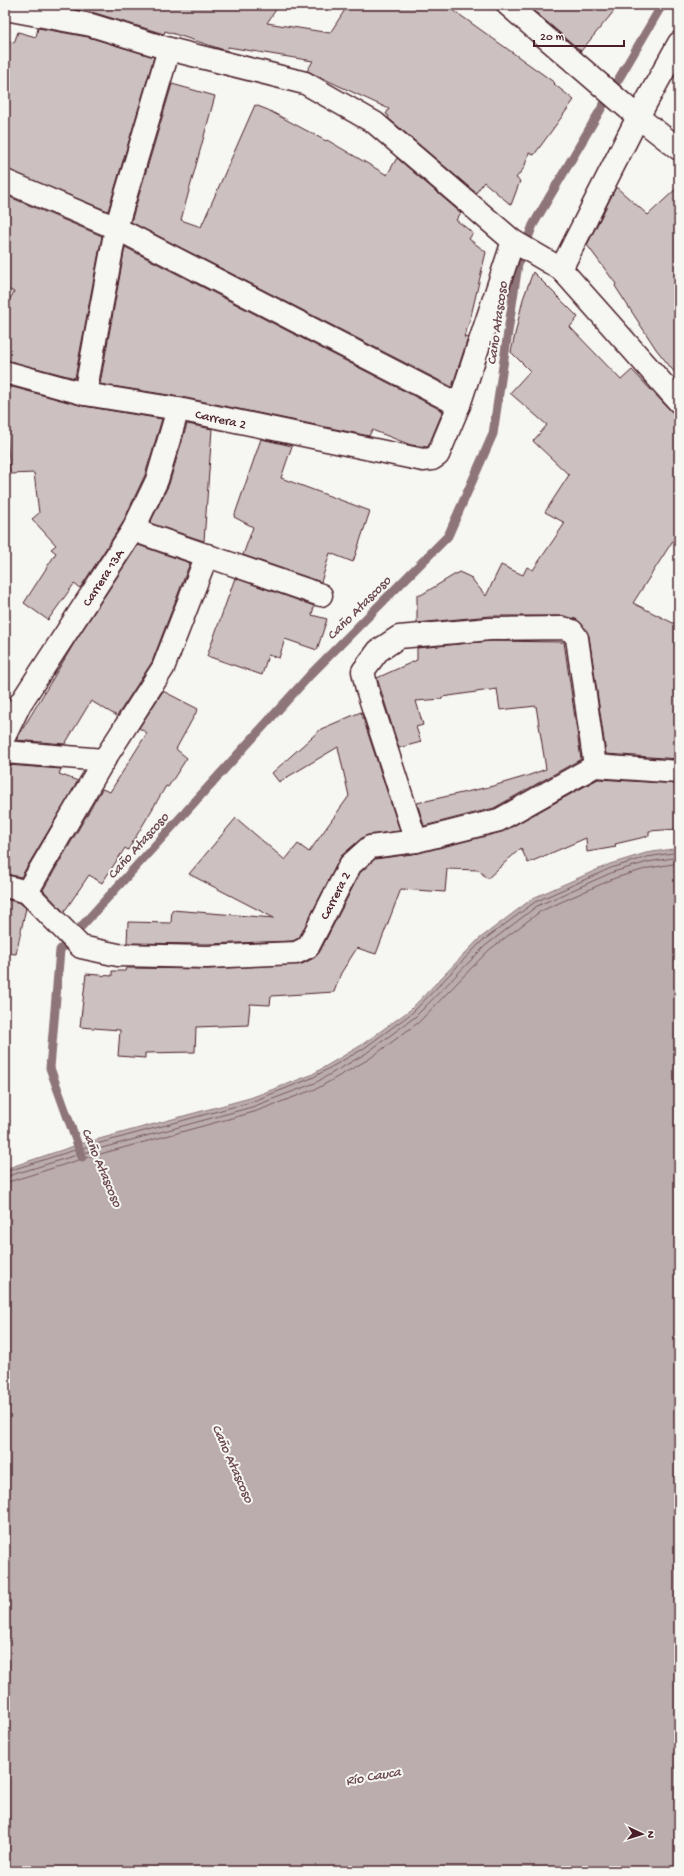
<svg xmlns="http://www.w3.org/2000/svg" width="684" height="1876" viewBox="0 0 684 1876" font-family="'Gochi Hand',sans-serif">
  <rect width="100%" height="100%" fill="#f6f6f2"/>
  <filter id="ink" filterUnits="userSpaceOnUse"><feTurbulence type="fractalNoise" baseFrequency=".025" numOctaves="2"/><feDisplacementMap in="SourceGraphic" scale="8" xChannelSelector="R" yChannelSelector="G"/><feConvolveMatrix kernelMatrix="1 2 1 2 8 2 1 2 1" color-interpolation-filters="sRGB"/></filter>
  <g filter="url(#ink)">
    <polygon fill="#bbadae" stroke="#8e747a" points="679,848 679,1871 5,1871 5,1169 77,1145 250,1098 311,1075 360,1046 410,1010 479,939 533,898 610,864 646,853"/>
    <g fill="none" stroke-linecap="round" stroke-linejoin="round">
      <g stroke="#77585f" stroke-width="1">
        <polyline points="5,1172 78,1149 251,1102 312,1078 363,1049 412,1013 481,942 535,902 611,868 647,857 679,852"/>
        <polyline points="5,1177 80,1154 252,1107 315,1083 365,1054 415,1017 485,946 537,906 613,872 648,862 679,857"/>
        <polyline points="5,1183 82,1159 254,1112 318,1088 369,1059 419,1022 489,950 541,911 615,878 649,868 679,863"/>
      </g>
      <polyline stroke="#8e747a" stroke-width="9" points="82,1157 50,1068 60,950 311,674 448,536 493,434 518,264 533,225 662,5"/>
    </g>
    <g fill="#ccc1c0" stroke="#4a1f2b">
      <polygon points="52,5 279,5 267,23 330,33 348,5 446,5 555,83 554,84 574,100 534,155 529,153 524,168 516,178 520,181 511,205 484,182 476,193 388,118 389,116 386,114 389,109 307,71 313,61 228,47 227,51 165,31 164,34 95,13"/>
      <polygon points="527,5 619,5 581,51"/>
      <polygon points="38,28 88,37 154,57 108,211 5,169 5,40 14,43 18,32 36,37"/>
      <polygon points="172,84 215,96 181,220 201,227 255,105 268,110 326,141 327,140 387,175 397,158 461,213 456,220 473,233 469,239 486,252 470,320 464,337 468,338 452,387 131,222"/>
      <polygon points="679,186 679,378 656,349 615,286 616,284 587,245 616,187 648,215"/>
      <polygon points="5,195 102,236 75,378 5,360 5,307 14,292 5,288"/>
      <polygon points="125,247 443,411 428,447 411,445 372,430 369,436 181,397 100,384"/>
      <polygon points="533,272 578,317 570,327 621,380 632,370 670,410 679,416 679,531 633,603 679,626 679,759 606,754 589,636 582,624 576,619 563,616 490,616 417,623 417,595 421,595 459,572 470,577 486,596 501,565 523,575 527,567 533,570 565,523 545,512 569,475 533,441 547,425 510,393 530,371 511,352 523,299"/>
      <polygon points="5,385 83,406 162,419 145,475 122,524 80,588 74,584 48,620 24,603 56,553 51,549 56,545 32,519 39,513 34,473 10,474 7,435 5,435"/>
      <polygon points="187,424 212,429 204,541 150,523 169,484"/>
      <polygon points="261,439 292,446 281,478 370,511 353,562 330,553 321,582 243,555 253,527 234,517"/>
      <polygon points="138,545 190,563 152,662 117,716 91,701 65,744 16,740 76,640"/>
      <polygon points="235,578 314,606 312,615 327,619 317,650 285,639 279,658 268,655 262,675 207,656"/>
      <polygon points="491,641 564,642 581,759 494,808 424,826 417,803 493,786 527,776 546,769 536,706 500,710 497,689 442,697 442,699 416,701 423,725 416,727 421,742 399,748 377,678 417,660 417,648"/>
      <polygon points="163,691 198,709 176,749 187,758 168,787 166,786 128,850 125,848 102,883 89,875 64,912 43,890 102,789 110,792 147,733 139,728"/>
      <polygon points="361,712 400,831 368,835 362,838 341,856 299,938 293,941 207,944 127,943 128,922 171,923 172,910 274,918 189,874 236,818 285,860 298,844 309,852 349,796 338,747 279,782 272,773 321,729"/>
      <polygon points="7,765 61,769 59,774 78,781 21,877 5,874 5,770"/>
      <polygon points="598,779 679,784 677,829 649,831 649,836 615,844 616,847 587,852 586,838 528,863 521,848 487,879 479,870 447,869 445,892 401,889 376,954 357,948 341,973 334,992 271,996 270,1005 250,1004 248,1025 196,1027 195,1052 145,1053 145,1058 118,1056 120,1030 80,1027 86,974 112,976 112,971 125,971 126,968 208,969 302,964 314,958 319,953 360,873 375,859 419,853 502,832"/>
      <polygon points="5,899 20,903 26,908 16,954 5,953"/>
    </g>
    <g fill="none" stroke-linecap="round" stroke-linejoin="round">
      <g stroke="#4a1f2b" stroke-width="25">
        <g id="street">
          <polyline points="508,5 638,117 679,149"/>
          <polyline points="5,9 91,25 169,49 305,83 375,123 513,241 561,269 679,402"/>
          <polyline points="5,181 116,228 459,405"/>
          <polyline points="561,269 638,117 679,43"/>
          <polyline points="5,372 85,394 178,409 423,460 432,459 438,455 459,405 513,241"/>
          <polyline points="85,394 116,228 169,49"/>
          <polyline points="133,530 321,595"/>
          <polyline points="5,735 20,704 133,530 157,480 178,409"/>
          <polyline points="5,752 104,760"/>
          <polyline points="416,841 367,689 363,671 378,651 399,637 490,629 563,628 572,631 577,638 595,766"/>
          <polyline points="5,886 27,892 81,947 118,955 207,957 296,953 308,947 350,865 370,847 416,841 499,820 595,766 679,772"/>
          <polyline points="27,892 104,760 163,668 207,555"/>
        </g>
      </g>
      <use href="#street" stroke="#f6f6f2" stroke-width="22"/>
    </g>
  </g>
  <g text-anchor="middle" stroke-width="4" stroke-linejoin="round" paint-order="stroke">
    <g font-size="13" fill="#4a1f2b" stroke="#f6f6f2">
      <text transform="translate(221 418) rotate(12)" y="5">Carrera 2</text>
      <text transform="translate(102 577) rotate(-57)" y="5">Carrera 13A</text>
      <text transform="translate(334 895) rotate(-63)" y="5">Carrera 2</text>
    </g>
    <g font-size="14" font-style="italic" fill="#6c4a52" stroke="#f6f6f2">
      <text transform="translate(496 323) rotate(-82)" y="5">Caño Atascoso</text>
      <text transform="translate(358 607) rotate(-45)" y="5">Caño Atascoso</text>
      <text transform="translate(137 845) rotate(-48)" y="5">Caño Atascoso</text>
      <text transform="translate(103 1167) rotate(67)" y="5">Caño Atascoso</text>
      <text transform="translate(234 1463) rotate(66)" y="5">Caño Atascoso</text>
      <text transform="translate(373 1775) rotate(-10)" y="5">Río Cauca</text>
    </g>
  </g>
  <rect width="684" height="1876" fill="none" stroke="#f6f6f2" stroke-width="20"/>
  <rect x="10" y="10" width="664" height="1856" fill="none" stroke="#4a1f2b" stroke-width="1.5" filter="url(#ink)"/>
  <g transform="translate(642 1834) rotate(94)" stroke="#f6f6f2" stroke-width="3" paint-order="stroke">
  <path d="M0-3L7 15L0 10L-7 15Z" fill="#4a1f2b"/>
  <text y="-6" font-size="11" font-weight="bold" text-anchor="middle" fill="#4a1f2b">N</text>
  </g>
  <path d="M534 40v6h90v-6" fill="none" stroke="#4a1f2b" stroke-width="2"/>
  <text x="540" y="40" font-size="12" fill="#4a1f2b" stroke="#f6f6f2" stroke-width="3" paint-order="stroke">20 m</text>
</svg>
